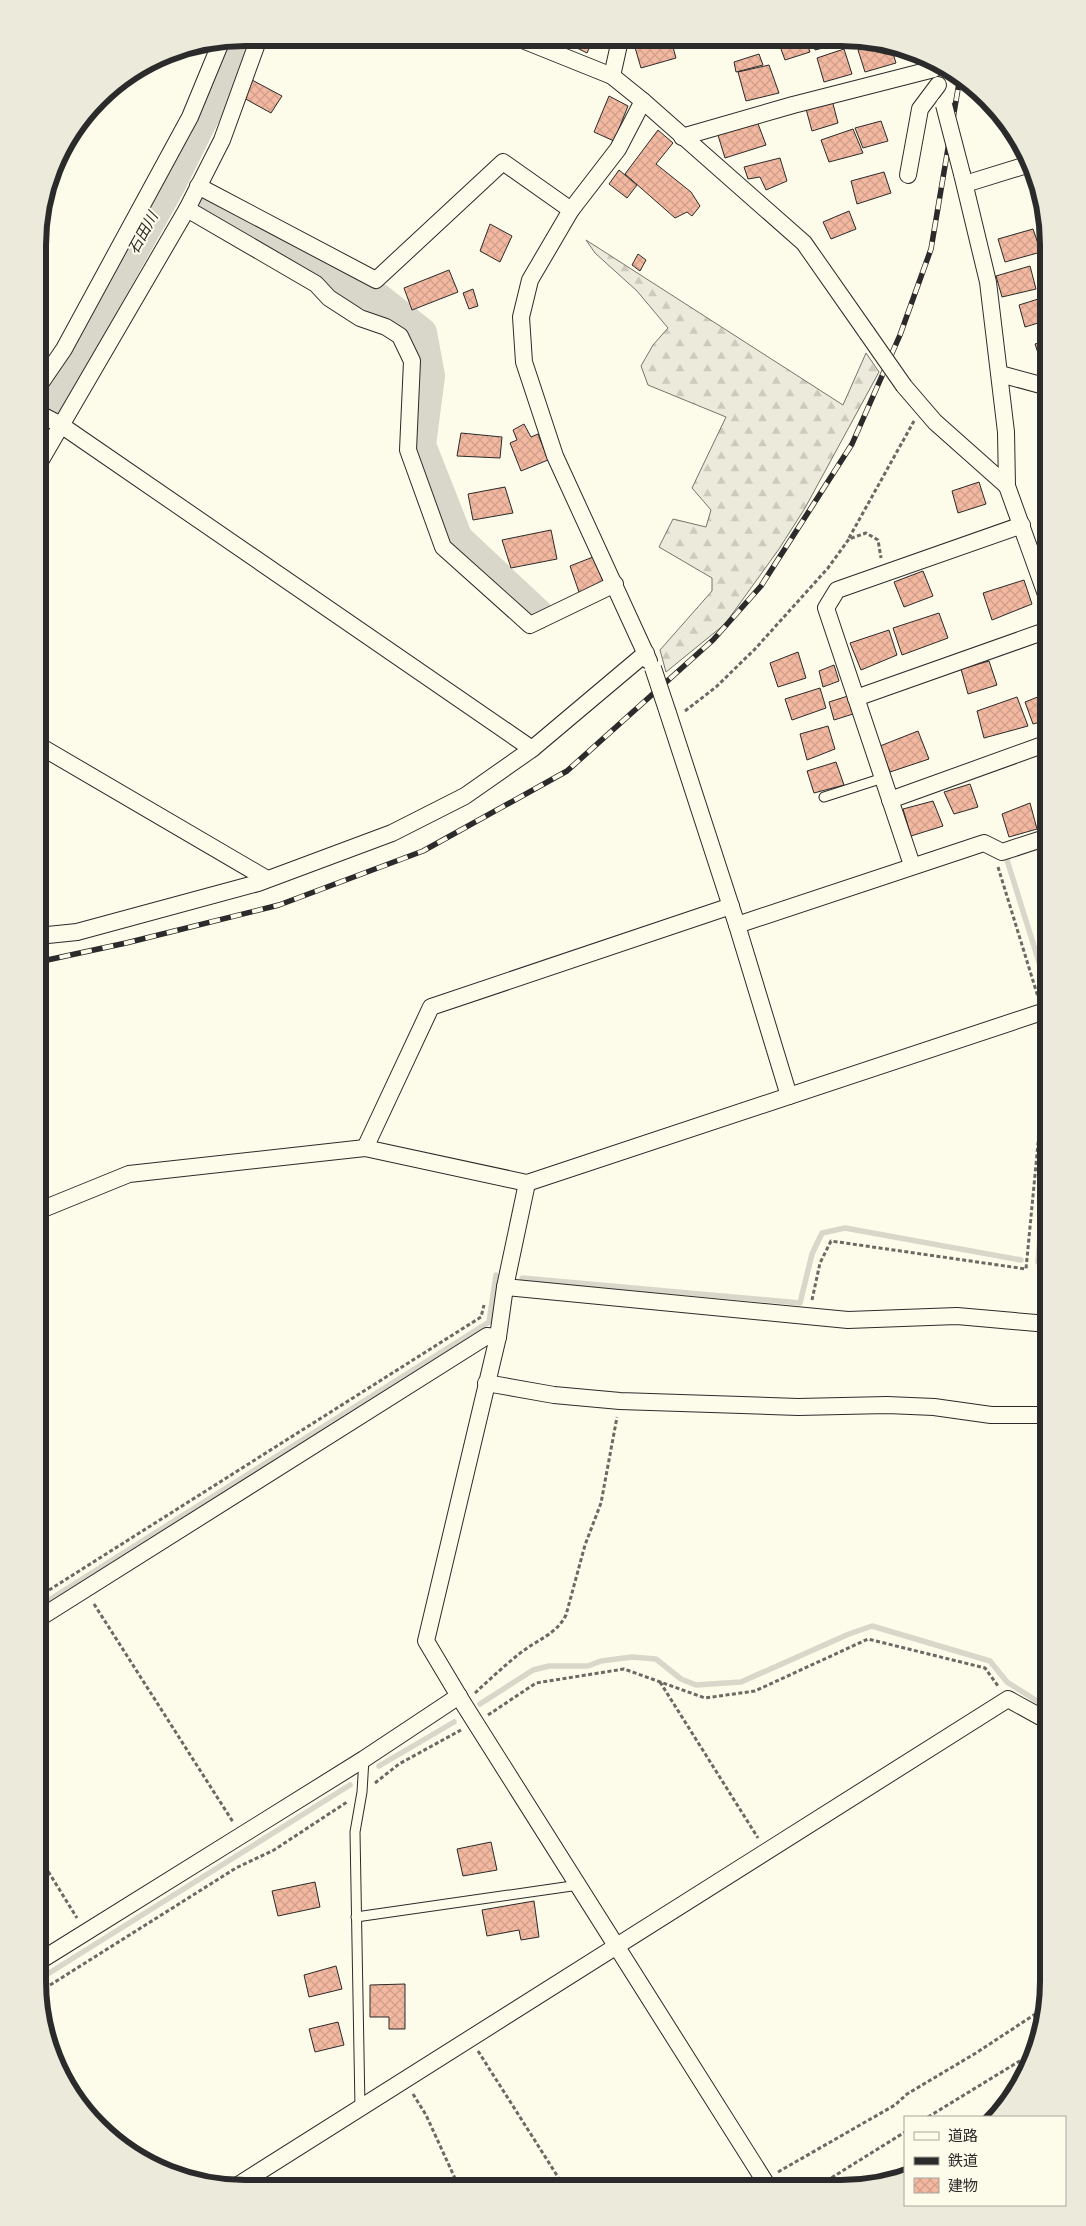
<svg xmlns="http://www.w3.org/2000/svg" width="1086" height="2226" viewBox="0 0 1086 2226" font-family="'Work Sans','Noto Sans JP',sans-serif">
  <defs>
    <pattern id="forest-firs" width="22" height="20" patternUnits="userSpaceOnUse" patternTransform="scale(1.25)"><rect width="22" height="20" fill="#ecebdb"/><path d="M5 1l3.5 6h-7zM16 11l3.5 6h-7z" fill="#cbcabc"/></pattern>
    <pattern id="building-cross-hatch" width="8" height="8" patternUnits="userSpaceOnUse" patternTransform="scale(1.25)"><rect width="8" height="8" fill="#f2b8a0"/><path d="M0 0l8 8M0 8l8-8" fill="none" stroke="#d09e8a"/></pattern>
  </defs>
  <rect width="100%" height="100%" fill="#fdfbea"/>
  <polygon fill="url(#forest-firs)" stroke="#74746e" points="586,240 843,405 866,353 879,372 805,508 779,549 725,624 666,672 660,650 712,591 712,578 659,547 673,519 706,527 711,510 692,488 726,417 648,385 641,366 653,345 668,328 637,291 595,253"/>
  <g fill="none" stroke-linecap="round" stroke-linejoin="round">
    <g stroke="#d8d7c9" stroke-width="5.5">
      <polyline points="1007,860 1048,991"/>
      <polyline points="1038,1262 1048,1135"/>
      <polyline points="522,1278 800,1303 812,1254 822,1233 845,1228 1021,1260"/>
      <polyline points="38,1607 489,1322 496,1275"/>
      <polyline points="480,1704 533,1670 549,1666 588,1666 601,1661 632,1657 656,1659 681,1679 696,1685 741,1682 849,1634 872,1626 990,1661 1007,1682 1048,1708"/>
      <polyline points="379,1766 454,1722"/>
      <polyline points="38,1980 350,1785"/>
    </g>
    <g stroke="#d8d7c9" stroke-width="32">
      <polyline points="200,203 378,299 421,333 429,376 420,445 457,539 537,614"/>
      <polyline points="38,421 170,184 223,77 236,39"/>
    </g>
  </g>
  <g fill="url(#building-cross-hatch)" stroke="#2b2b2b">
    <polygon points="559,39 593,40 587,53"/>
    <polygon points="652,40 671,40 676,58 641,68 634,44"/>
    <polygon points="778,41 806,41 810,52 785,60"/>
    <polygon points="812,41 847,41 847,42 815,50"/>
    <polygon points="852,41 866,41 866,42 854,45"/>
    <polygon points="882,42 890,44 896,63 865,72 858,50"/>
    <polygon points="844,49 852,74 824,82 817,58"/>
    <polygon points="759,54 763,65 736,72 734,62"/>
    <polygon points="769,65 779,93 746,101 738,72"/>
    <polygon points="252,80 282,96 271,113 242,97"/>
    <polygon points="609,96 628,106 614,141 594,132"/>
    <polygon points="832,100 838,123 812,131 806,109"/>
    <polygon points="757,121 766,145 725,158 717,132"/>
    <polygon points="881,121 888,141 863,148 855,128"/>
    <polygon points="853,129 863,153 829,162 821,140"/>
    <polygon points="658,130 673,143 656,164 691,192 700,206 692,216 687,212 675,218 625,174"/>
    <polygon points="780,158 787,181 766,190 760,177 748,179 744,167"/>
    <polygon points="619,170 637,185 627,198 609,184"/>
    <polygon points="884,172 891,193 857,204 851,181"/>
    <polygon points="849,211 856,229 831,239 823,222"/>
    <polygon points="490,224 512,236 500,262 480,251"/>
    <polygon points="1033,229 1041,252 1005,262 998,239"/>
    <polygon points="638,254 646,260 640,271 632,265"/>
    <polygon points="1030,266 1036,289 1002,297 996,276"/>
    <polygon points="449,270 458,292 412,310 404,288"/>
    <polygon points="473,289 478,306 469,309 463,293"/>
    <polygon points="1048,296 1048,320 1025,327 1019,305"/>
    <polygon points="1048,340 1048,363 1042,365 1035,344"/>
    <polygon points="524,424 531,437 538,434 548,460 521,471 510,443 517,440 513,430"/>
    <polygon points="461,433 502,437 500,458 457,456"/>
    <polygon points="979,482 986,504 958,513 952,491"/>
    <polygon points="505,487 513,513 473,520 468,494"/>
    <polygon points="551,530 557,559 511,568 502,540"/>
    <polygon points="593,557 606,588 581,598 570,566"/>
    <polygon points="923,571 933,596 904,607 894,582"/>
    <polygon points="1024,580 1032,604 992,620 983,593"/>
    <polygon points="939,613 948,638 902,655 893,628"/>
    <polygon points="889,630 897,655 861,670 850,643"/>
    <polygon points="798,652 806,678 778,687 770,663"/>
    <polygon points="989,661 997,685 968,694 961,669"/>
    <polygon points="834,665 839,681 823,687 819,671"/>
    <polygon points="820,688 826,708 792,720 785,699"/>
    <polygon points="1048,693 1048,720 1033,724 1025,702"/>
    <polygon points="848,696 853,714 834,720 829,702"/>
    <polygon points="1017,697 1028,726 984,738 977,711"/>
    <polygon points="828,726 835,749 807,760 800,734"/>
    <polygon points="918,731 929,759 890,772 880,746"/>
    <polygon points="1048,751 1048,780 1038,755"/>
    <polygon points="836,762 844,785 814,793 807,771"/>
    <polygon points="970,784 978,807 954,814 944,792"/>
    <polygon points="1048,799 1048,813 1044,800"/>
    <polygon points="933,801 943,826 911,836 903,809"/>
    <polygon points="1030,803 1037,829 1009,837 1002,814"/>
    <polygon points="491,1842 497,1870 463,1876 457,1849"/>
    <polygon points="315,1882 320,1907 278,1916 272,1891"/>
    <polygon points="534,1901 539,1937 521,1940 519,1930 487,1936 482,1910"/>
    <polygon points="336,1966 342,1989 309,1997 304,1975"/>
    <polygon points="405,1984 405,2029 389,2029 389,2017 370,2017 370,1985"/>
    <polygon points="338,2022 344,2045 315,2052 309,2029"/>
  </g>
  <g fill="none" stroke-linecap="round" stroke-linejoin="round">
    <g stroke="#2b2b2b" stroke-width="11">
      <g id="lane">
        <polyline points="824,797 883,778"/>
        <polyline points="356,1917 579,1885"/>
        <polyline points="360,2108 355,1832 362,1792 364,1759"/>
      </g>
    </g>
    <g stroke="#2b2b2b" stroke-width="18">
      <g id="street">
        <polyline points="520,39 612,76 643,101 804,243 867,333"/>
        <polyline points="612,76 620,40"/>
        <polyline points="643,101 618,149 571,210 530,280 521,317 524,362 555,456 649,661"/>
        <polyline points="682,137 793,105 934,69"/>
        <polyline points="962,174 988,282 1006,432 1007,486 1048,600"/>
        <polyline points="908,175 920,109 938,85"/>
        <polyline points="965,184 1030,164"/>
        <polyline points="198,186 376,280 503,162 571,210"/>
        <polyline points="187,209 316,284 329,298 360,318 386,327 400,336 412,361 408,450 443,547 530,625 615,584"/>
        <polyline points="1000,374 1048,387"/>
        <polyline points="904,386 935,422 1007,486"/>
        <polyline points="38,387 64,349 190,117 221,42"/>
        <polyline points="38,413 61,425 532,749 646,653"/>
        <polyline points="38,465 187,209 222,140 259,38"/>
        <polyline points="856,698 1048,630"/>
        <polyline points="668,713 737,925 789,1096"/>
        <polyline points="38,745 267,879"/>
        <polyline points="890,800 1048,743"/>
        <polyline points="912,865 826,608 837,590 1022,525"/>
        <polyline points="737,925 984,843 1002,852 1048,837"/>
        <polyline points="38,936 77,932 258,883 392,833 465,796 532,749"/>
        <polyline points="365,1148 431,1007 731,906"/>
        <polyline points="527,1183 505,1287 498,1337 426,1641 463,1703 769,2188"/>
        <polyline points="38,1211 129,1174 365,1148 527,1183 1048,1010"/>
        <polyline points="505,1287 848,1320 957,1316 1048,1324"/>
        <polyline points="486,1383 554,1395 620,1401 798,1407 887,1405 934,1407 991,1415 1048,1415"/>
        <polyline points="38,1619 487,1336 498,1337"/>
        <polyline points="38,1962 364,1759 459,1696"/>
        <polyline points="235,2187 1008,1699 1048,1721"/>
      </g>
    </g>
    <g stroke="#6a6964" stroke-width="3" stroke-dasharray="4 2.5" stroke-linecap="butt">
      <polyline points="849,538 914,421"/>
      <polyline points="685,711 716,687 755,649 828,568 849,539 866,533 878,540 881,558"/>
      <polyline points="998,867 1038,997"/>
      <polyline points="812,1300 820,1263 831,1241 1026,1269 1048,1039"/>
      <polyline points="38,1597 481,1317 484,1305"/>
      <polyline points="94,1604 233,1822"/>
      <polyline points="660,1682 758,1838"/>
      <path d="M475 1693C489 1680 504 1666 519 1654 536 1640 556 1635 566 1615L585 1545 601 1503 617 1417"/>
      <polyline points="488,1715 536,1683 624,1669 705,1698 755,1691 868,1639 985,1668 998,1686"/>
      <polyline points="375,1783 399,1764 461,1730"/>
      <polyline points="38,1855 77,1918"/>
      <polyline points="39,1992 236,1868 274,1850 347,1802"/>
      <polyline points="478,2051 565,2188"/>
      <polyline points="413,2094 426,2115 459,2187"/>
      <polyline points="928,2117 1036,2051"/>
      <polyline points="778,2172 895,2105 907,2094 976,2053 1046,2007"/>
      <polyline points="815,2188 905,2132"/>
    </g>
    <use href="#lane" stroke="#fdfbea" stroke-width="9"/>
    <use href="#street" stroke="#fdfbea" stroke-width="16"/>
    <g stroke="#2b2b2b" stroke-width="5.5">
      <polyline id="rail" points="38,962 126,943 279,905 423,851 567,771 713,640 761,586 852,444 900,335 931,249 960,77"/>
    </g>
    <use href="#rail" stroke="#fdfbea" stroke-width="4" stroke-dasharray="11" stroke-linecap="butt"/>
    <g stroke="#2b2b2b" stroke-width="18" stroke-linecap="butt">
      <g id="street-bridge">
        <polyline points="944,105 962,174"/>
        <polyline points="867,333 904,386"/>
        <polyline points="653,668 668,713"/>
      </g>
    </g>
    <use href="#street-bridge" stroke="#fdfbea" stroke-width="16"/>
  </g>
  <g text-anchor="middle" stroke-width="4" stroke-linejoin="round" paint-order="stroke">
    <g font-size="15" font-style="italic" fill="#2b2b2b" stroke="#fdfbea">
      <text transform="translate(143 233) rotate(-61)" y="5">石田川</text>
    </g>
  </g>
  <path d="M0 0H1086V2226H0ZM245 46H841A199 199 0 0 1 1040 245V1981A199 199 0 0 1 841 2180H245A199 199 0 0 1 46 1981V245A199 199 0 0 1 245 46Z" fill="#eceadb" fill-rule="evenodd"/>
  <path fill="none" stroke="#2b2b2b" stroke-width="6" d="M245 46H841A199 199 0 0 1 1040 245V1981A199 199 0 0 1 841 2180H245A199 199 0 0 1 46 1981V245A199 199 0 0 1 245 46Z"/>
  <rect x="904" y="2116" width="162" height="90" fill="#fdfbea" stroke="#a9a89e"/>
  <rect x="914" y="2132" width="25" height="8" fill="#fdfbea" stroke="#a9a89e"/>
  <text x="948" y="2141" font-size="15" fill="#2b2b2b">道路</text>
  <rect x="914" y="2157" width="25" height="8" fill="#2b2b2b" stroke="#a9a89e"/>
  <text x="948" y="2166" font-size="15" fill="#2b2b2b">鉄道</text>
  <rect x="914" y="2178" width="25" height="15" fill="url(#building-cross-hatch)" stroke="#a9a89e"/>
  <text x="948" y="2191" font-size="15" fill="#2b2b2b">建物</text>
</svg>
